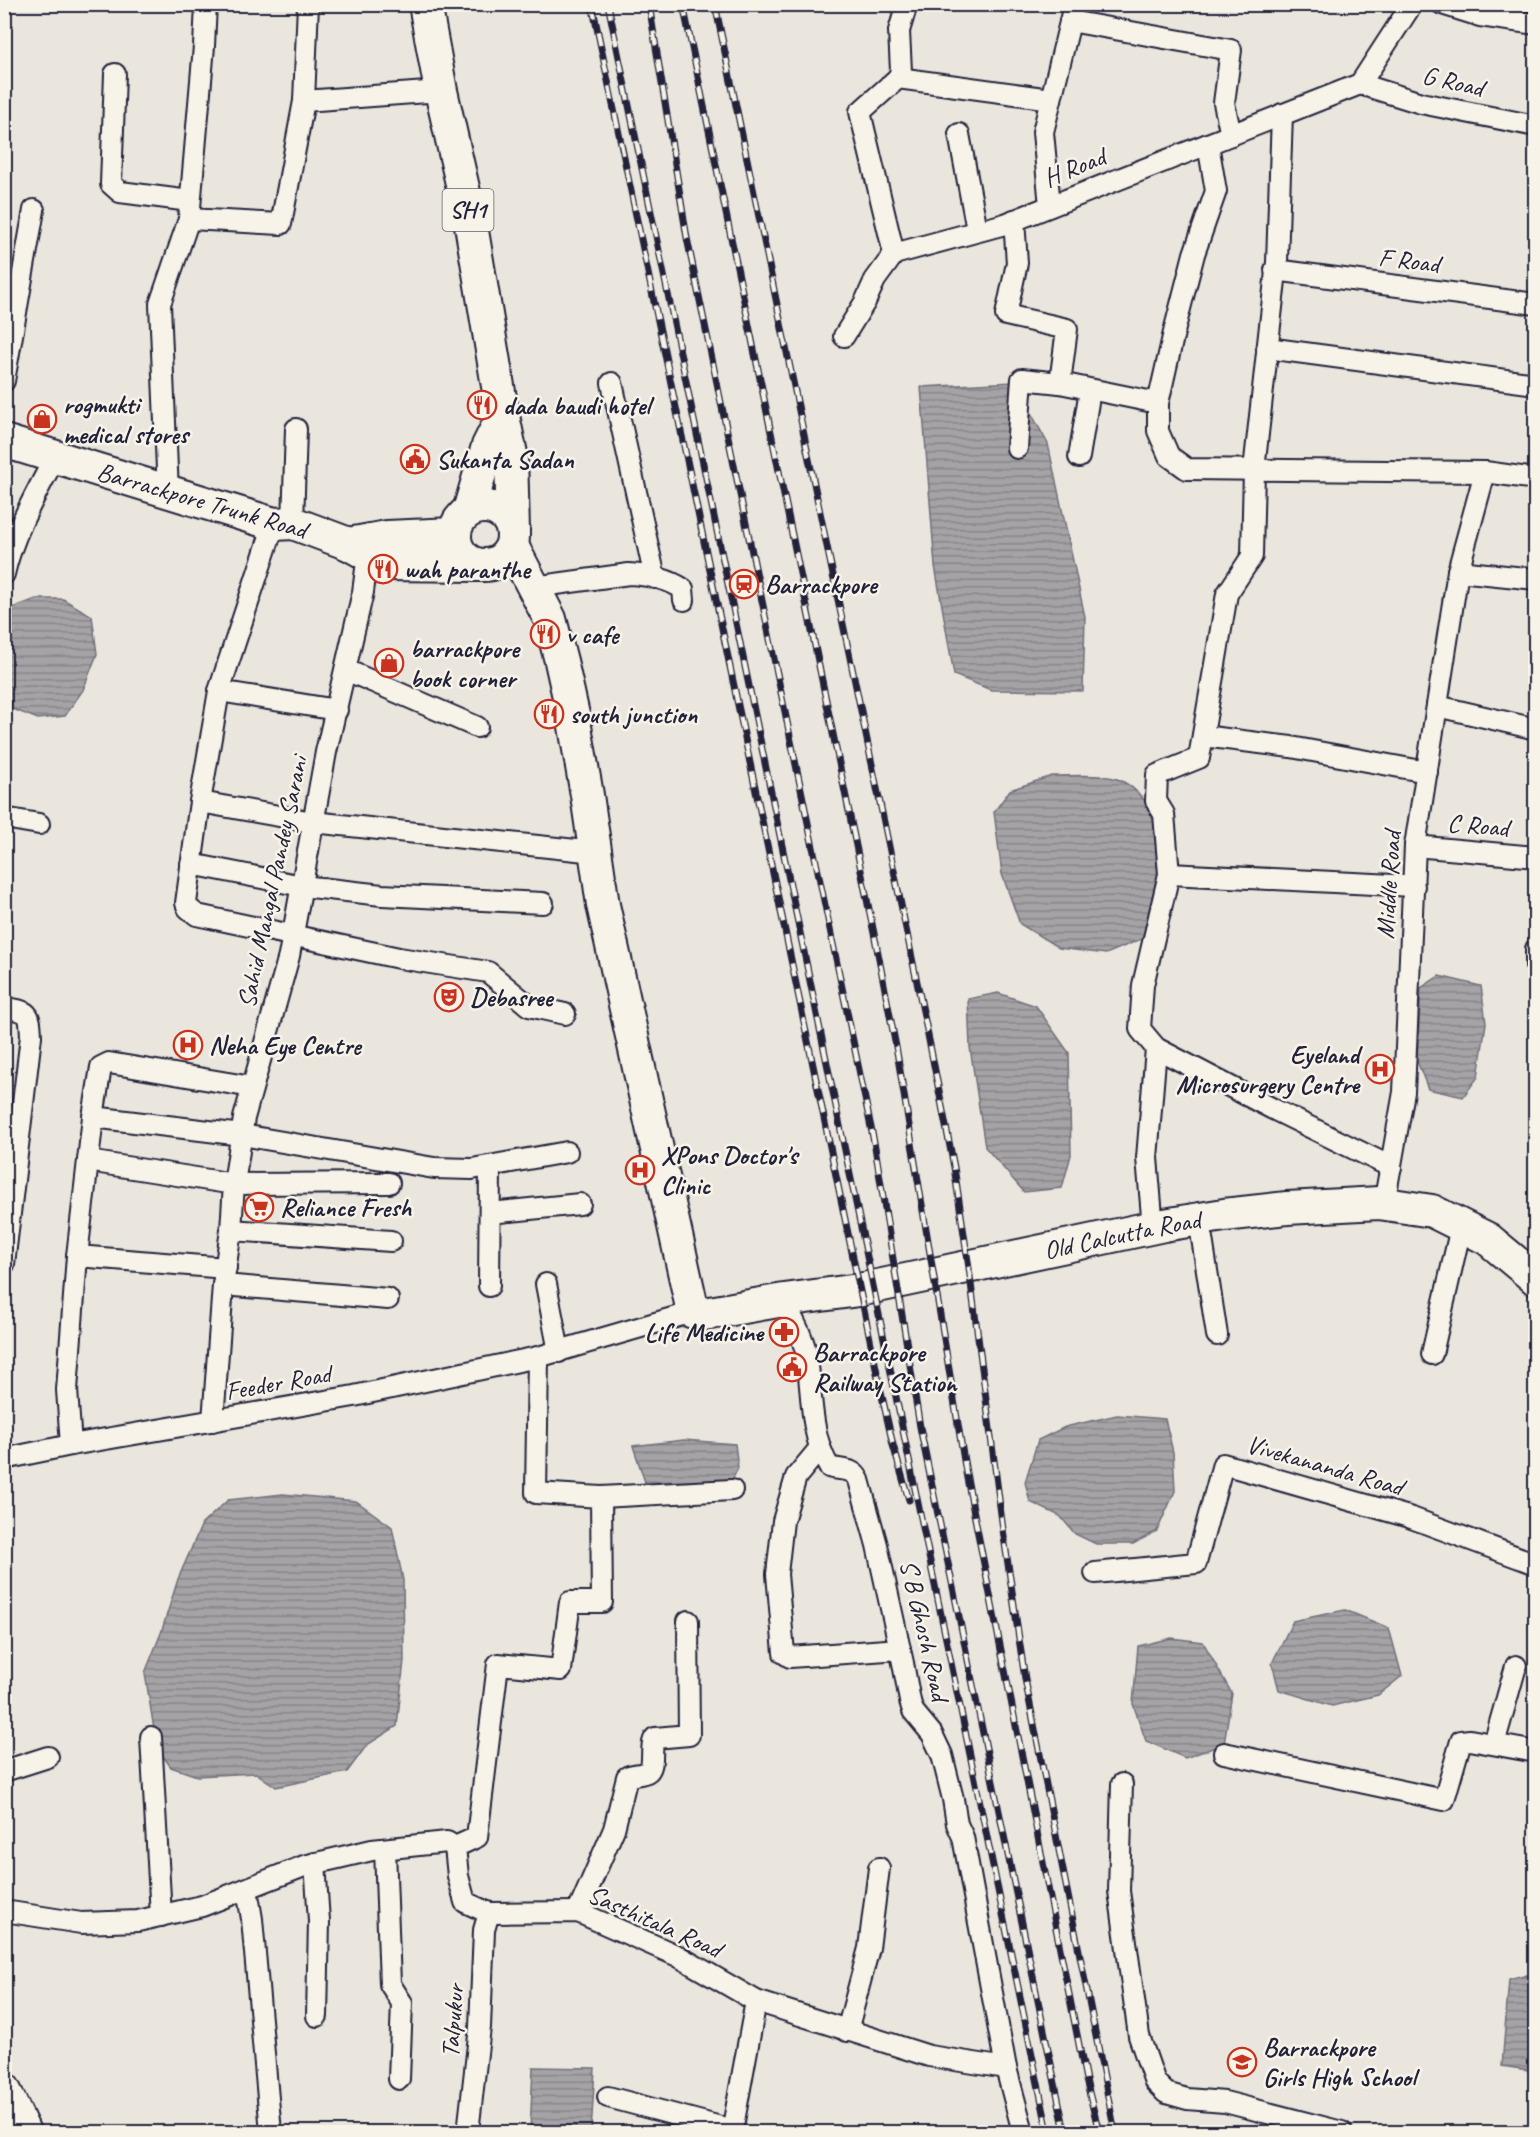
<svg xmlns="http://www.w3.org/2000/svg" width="1540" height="2137" viewBox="0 0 1540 2137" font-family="Caveat,sans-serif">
  <defs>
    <pattern id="water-rules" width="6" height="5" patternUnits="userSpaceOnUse" patternTransform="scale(1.5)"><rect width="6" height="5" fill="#a6a3a6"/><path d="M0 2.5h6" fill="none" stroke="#878488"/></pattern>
  </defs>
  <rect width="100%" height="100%" fill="#eae6de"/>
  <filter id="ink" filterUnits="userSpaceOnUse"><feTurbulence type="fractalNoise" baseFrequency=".0167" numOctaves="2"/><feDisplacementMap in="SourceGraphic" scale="12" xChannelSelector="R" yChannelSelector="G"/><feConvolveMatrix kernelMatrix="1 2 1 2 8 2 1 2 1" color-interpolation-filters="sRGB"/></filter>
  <g filter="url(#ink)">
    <g fill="url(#water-rules)" stroke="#716f7b" stroke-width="1.5">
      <polygon points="1014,382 1048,444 1085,617 1083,691 991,690 954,675 935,566 921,387"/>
      <polygon points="36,599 63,599 92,616 97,654 83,690 65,716 38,719 10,708 5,692 4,624 12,608"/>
      <path d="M1052 776C1071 776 1106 773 1122 781 1143 792 1154 815 1167 834L1151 935 1106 954 1059 948 1020 924 1002 874 994 812 1010 790Z"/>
      <polygon points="1439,976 1481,986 1486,1023 1478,1077 1463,1097 1428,1089 1417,1061 1421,988"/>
      <polygon points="998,993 1036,1006 1069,1053 1071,1155 1062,1188 1024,1192 985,1147 970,1047 968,999"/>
      <polygon points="1117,1415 1165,1419 1173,1452 1175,1491 1157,1531 1133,1544 1096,1544 1075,1534 1060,1516 1030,1502 1025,1482 1038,1440 1065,1427"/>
      <polygon points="684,1440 735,1444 738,1468 726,1492 646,1485 633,1446"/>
      <polygon points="283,1494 356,1501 392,1527 403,1580 404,1660 397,1726 367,1745 347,1772 276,1787 256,1773 197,1776 171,1767 157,1748 145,1673 161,1633 178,1579 202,1524 228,1500"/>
      <polygon points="1345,1610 1389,1628 1402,1676 1378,1695 1332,1706 1279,1690 1272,1663 1293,1621"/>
      <polygon points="1171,1638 1203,1642 1232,1694 1224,1744 1185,1758 1146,1741 1133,1704 1138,1646"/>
      <polygon points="1527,1974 1535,1975 1535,2071 1502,2066 1509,1979"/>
      <polygon points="533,2067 595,2068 591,2132 530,2132"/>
    </g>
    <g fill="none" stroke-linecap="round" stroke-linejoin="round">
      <g stroke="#22223b" stroke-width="24">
        <g id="street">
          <polyline points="1442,4 1480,16 1536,24"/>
          <polyline points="1070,21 1231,50 1224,103 1231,135"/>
          <polyline points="115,74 111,184 120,192 190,201"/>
          <polyline points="898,78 901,71 899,31 907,4"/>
          <polyline points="1360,84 1421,103 1536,126"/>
          <polyline points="1360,84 1412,4"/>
          <polyline points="304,101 441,91"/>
          <polyline points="1282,114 1277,262 1254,470 1252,556 1227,594 1199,758 1157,775 1156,801 1164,814 1169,874 1143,985 1140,1029 1156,1048 1273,1109 1391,1167"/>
          <polyline points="959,134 977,230"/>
          <polyline points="1208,144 1216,191 1194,254 1175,328 1158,403 1158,431 1169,456 1187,469 1485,472 1536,479"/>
          <polyline points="1050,206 1043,132 1071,18 1073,4"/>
          <polyline points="189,219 281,224 304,101 308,4"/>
          <polyline points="1014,220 1017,263 1006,315 1067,329 1060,383"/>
          <polyline points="894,254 860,112 898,78 1051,99"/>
          <polyline points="1275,270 1536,304"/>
          <polyline points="844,336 865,302 875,280 894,254 1005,224 1360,84"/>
          <polyline points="1267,348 1536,384"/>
          <polyline points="4,381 34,210"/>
          <polyline points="612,383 655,578"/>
          <polyline points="1017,448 1022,379 1060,383 1158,403"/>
          <polyline points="1079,457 1090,390"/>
          <polyline points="1485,472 1458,571 1536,579"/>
          <polyline points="168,493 160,304 189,219 204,46 206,4"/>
          <polyline points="293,523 296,429"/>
          <polyline points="274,524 219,691 200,802 186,903 188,908 197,915 399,958 488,972 529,1006 565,1014"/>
          <path d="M4 574C13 533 36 494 55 457"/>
          <path d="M534 587 629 574C648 575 667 578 683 589L684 600"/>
          <polyline points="345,674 353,673 477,727"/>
          <polyline points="219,691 337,710"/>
          <polyline points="1437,706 1536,729"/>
          <polyline points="1203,736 1291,747 1427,772"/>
          <polyline points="200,802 313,822 595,852"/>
          <polyline points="4,818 39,824"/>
          <polyline points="1415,846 1536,857"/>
          <polyline points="191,864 302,886 382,895 543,903"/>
          <polyline points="1169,874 1414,886"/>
          <polyline points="1536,949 1536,965"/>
          <path d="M4 1008C29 1011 30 1012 31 1036L4 1264"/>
          <polyline points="93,1117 242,1135 434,1168 472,1169 567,1152"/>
          <polyline points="88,1161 234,1184 389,1183"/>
          <polyline points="1384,1204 1404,1092 1415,846 1458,571"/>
          <polyline points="490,1213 580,1204"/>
          <polyline points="1199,1219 1217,1335"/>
          <polyline points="1153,1228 1147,1158 1156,1048"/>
          <polyline points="231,1230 391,1241"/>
          <polyline points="77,1256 226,1268"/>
          <polyline points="546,1284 559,1352"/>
          <polyline points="223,1285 388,1299"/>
          <polyline points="489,1286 490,1166"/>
          <path d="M784 1300C792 1319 804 1337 807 1357 812 1393 810 1435 829 1467 841 1471 853 1467 859 1480L877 1545 903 1663 910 1701 913 1711 932 1734 942 1755 953 1799 957 1824 963 1837 1006 2068 1023 2132"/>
          <polyline points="1432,1354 1461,1227"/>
          <polyline points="213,1421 223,1285 231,1230 234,1184 244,1118 289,956 326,752 363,592 369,546"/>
          <polyline points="71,1445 67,1390 77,1256 93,1117 101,1067 109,1063 252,1087"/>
          <polyline points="820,1448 796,1477 783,1521 777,1574 784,1653 790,1657 900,1649"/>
          <polyline points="4,1459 71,1445 354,1396 538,1357 693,1312"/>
          <polyline points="601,1497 732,1490"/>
          <polyline points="1095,1573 1196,1563 1223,1464 1409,1517 1536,1564"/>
          <polyline points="151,1737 161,1916"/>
          <polyline points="1494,1744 1516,1666"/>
          <polyline points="1224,1753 1444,1800 1461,1741 1470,1740 1536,1752"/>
          <polyline points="4,1771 48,1757"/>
          <polyline points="1122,1784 1119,1891 1139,2036 1155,2082 1166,2093 1187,2099 1225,2102 1342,2132"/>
          <polyline points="455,1847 477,1837 498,1664 561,1670 570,1602 602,1602 601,1497 536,1493 538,1357"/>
          <polyline points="385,1849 390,1984 402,2003 399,2079"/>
          <polyline points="315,1863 319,1921 317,2016"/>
          <polyline points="247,1889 252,1919 271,2132"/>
          <polyline points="4,1911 81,1923 138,1921 202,1906 304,1866 372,1850 447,1842 455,1847 458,1876 465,1902 489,1913 578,1912 678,1956 756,2001 929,2056 1006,2068"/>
          <path d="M578 1912 614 1829 627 1777C633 1774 641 1775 647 1772 656 1767 649 1746 655 1738L689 1735 688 1621"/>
          <polyline points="847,2031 869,1948 879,1868"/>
          <polyline points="608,2097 732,2130"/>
          <polyline points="468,2132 480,2027 484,1930 489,1913"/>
          <polyline points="732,2132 756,2001"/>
        </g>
      </g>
      <g stroke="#22223b" stroke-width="36">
        <g id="primary">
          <polyline points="425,4 441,91 470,219 503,416 511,454 513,531"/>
          <polyline points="4,441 274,524 293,523 349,544 385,564 478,565"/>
          <circle cx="484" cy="536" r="29"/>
          <polyline points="469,511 488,446 503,416"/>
          <polyline points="349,544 387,537 454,534"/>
          <path id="s1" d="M512 546 550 619 561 661 573 715 587 795 603 905 693 1312 704 1314 784 1300 859 1290 1164 1225 1224 1215 1287 1208 1379 1203 1432 1211 1488 1239 1536 1279"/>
          <polyline points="4,2089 24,2132"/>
        </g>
      </g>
      <use href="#street" stroke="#f7f3e8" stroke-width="20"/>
      <use href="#primary" stroke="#f7f3e8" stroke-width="32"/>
      <g stroke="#22223b" stroke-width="7">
        <g id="rail">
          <polyline points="592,4 880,1387 893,1445 909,1500"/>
          <polyline points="608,4 1048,2132"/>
          <polyline points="649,4 687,238 875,1147 920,1427 1065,2132"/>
          <polyline points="683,4 877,948 897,1052 966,1473 1086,2080 1099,2132"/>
          <polyline points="715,4 930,1045 954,1167 969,1268 1004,1537 1025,1679 1115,2132"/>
        </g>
      </g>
      <use href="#rail" stroke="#f7f3e8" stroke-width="4.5" stroke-dasharray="14" stroke-linecap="butt"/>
    </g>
  </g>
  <defs>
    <g id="restaurant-ring" transform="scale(1.5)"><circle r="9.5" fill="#f7f3e8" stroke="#c8321e" stroke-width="1.5"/><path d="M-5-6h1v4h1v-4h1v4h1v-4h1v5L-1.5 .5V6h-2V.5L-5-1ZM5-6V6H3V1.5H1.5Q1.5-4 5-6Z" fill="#c8321e"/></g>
    <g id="shop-ring" transform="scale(1.5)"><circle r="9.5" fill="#f7f3e8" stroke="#c8321e" stroke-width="1.5"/><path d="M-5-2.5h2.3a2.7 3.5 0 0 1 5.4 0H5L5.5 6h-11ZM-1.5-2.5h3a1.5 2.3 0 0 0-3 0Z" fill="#c8321e"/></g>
    <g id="civic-ring" transform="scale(1.5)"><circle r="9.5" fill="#f7f3e8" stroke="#c8321e" stroke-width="1.5"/><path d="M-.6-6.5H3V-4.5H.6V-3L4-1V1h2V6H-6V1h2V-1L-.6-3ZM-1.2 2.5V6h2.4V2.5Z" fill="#c8321e"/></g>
    <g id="station-ring" transform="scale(1.5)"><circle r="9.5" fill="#f7f3e8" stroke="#c8321e" stroke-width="1.5"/><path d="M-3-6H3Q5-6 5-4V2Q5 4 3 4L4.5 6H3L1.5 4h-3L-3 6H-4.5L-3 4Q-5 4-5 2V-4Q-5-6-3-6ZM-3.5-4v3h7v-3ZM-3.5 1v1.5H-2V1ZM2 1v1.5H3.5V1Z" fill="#c8321e"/></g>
    <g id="theatre-ring" transform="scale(1.5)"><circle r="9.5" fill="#f7f3e8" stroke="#c8321e" stroke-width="1.5"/><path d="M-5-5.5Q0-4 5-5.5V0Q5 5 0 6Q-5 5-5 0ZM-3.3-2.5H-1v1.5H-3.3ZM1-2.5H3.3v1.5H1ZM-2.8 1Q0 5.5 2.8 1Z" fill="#c8321e"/></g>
    <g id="hospital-ring" transform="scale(1.5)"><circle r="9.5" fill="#f7f3e8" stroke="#c8321e" stroke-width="1.5"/><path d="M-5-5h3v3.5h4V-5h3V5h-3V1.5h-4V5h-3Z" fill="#c8321e"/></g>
    <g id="supermarket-ring" transform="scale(1.5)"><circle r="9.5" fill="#f7f3e8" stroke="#c8321e" stroke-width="1.5"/><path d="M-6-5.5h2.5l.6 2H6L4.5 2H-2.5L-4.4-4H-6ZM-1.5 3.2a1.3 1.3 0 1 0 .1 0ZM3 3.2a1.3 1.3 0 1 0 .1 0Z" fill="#c8321e"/></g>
    <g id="pharmacy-ring" transform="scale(1.5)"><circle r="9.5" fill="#f7f3e8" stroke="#c8321e" stroke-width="1.5"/><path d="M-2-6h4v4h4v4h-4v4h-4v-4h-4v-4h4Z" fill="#c8321e"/></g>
    <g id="school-ring" transform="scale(1.5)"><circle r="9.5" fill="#f7f3e8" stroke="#c8321e" stroke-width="1.5"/><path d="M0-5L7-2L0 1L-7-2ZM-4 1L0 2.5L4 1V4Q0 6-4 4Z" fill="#c8321e"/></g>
  </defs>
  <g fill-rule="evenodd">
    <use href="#restaurant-ring" x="482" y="405"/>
    <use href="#shop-ring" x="42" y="419"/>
    <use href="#civic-ring" x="415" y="459"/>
    <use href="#restaurant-ring" x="383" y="569"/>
    <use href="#station-ring" x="744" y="584"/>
    <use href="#restaurant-ring" x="545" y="634"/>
    <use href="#shop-ring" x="389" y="663"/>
    <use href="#restaurant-ring" x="549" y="714"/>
    <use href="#theatre-ring" x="449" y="997"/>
    <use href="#hospital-ring" x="188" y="1045"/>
    <use href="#hospital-ring" x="1380" y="1069"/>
    <use href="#hospital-ring" x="640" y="1170"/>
    <use href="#supermarket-ring" x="259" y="1207"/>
    <use href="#pharmacy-ring" x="784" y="1332"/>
    <use href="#civic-ring" x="792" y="1367"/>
    <use href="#school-ring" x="1242" y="2062"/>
  </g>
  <g text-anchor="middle" stroke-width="5" stroke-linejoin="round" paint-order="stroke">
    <rect fill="#f7f3e8" stroke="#62616f" stroke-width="1.5" x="442.5" y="189" width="51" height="42" rx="4.5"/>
    <g font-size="24" font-weight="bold" fill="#22223b">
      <text x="468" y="218">SH1</text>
    </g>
    <g font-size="26" fill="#22223b" stroke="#f7f3e8">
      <text transform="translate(1453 81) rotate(13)" y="9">G Road</text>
      <text transform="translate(1074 167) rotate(-22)" y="9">H Road</text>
      <text transform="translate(1409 260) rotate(7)" y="9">F Road</text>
      <text transform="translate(202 500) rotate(16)" y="9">Barrackpore Trunk Road</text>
      <text transform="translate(1478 825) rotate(5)" y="9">C Road</text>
      <text transform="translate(272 882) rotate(-78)" y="9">Sahid Mangal Pandey Sarani</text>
      <text transform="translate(1388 885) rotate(-86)" y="9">Middle Road</text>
      <text dy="9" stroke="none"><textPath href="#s1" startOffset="1227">Old Calcutta Road</textPath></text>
      <text transform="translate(278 1382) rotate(-10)" y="9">Feeder Road</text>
      <text transform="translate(1325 1465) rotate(16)" y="9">Vivekananda Road</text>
      <text transform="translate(925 1630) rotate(77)" y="9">S B Ghosh Road</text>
      <text transform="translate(655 1921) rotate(24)" y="9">Sasthitala Road</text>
      <text transform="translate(452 2021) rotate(-86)" y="9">Talpukur</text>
    </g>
    <g font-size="26" font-weight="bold" fill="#22223b" stroke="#f7f3e8" text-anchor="start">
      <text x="63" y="413">rogmukti<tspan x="63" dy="30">medical stores</tspan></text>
      <text x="503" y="414">dada baudi hotel</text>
      <text x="436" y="468">Sukanta Sadan</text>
      <text x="404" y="578">wah paranthe</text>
      <text x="765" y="593">Barrackpore</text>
      <text x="566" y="643">v cafe</text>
      <text x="410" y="657">barrackpore<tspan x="410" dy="30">book corner</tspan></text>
      <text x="570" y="723">south junction</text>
      <text x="470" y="1006">Debasree</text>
      <text x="209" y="1054">Neha Eye Centre</text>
      <text x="1359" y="1063" text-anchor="end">Eyeland<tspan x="1359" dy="30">Microsurgery Centre</tspan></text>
      <text x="661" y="1164">XPons Doctor's<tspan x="661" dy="30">Clinic</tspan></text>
      <text x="280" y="1216">Reliance Fresh</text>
      <text x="763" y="1341" text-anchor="end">Life Medicine</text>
      <text x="813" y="1361">Barrackpore<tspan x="813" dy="30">Railway Station</tspan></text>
      <text x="1263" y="2056">Barrackpore<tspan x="1263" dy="30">Girls High School</tspan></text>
    </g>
  </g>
  <rect width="1540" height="2137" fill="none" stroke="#f7f3e8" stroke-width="24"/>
  <rect x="12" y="12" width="1516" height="2113" fill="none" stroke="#22223b" stroke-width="2" filter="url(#ink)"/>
</svg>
